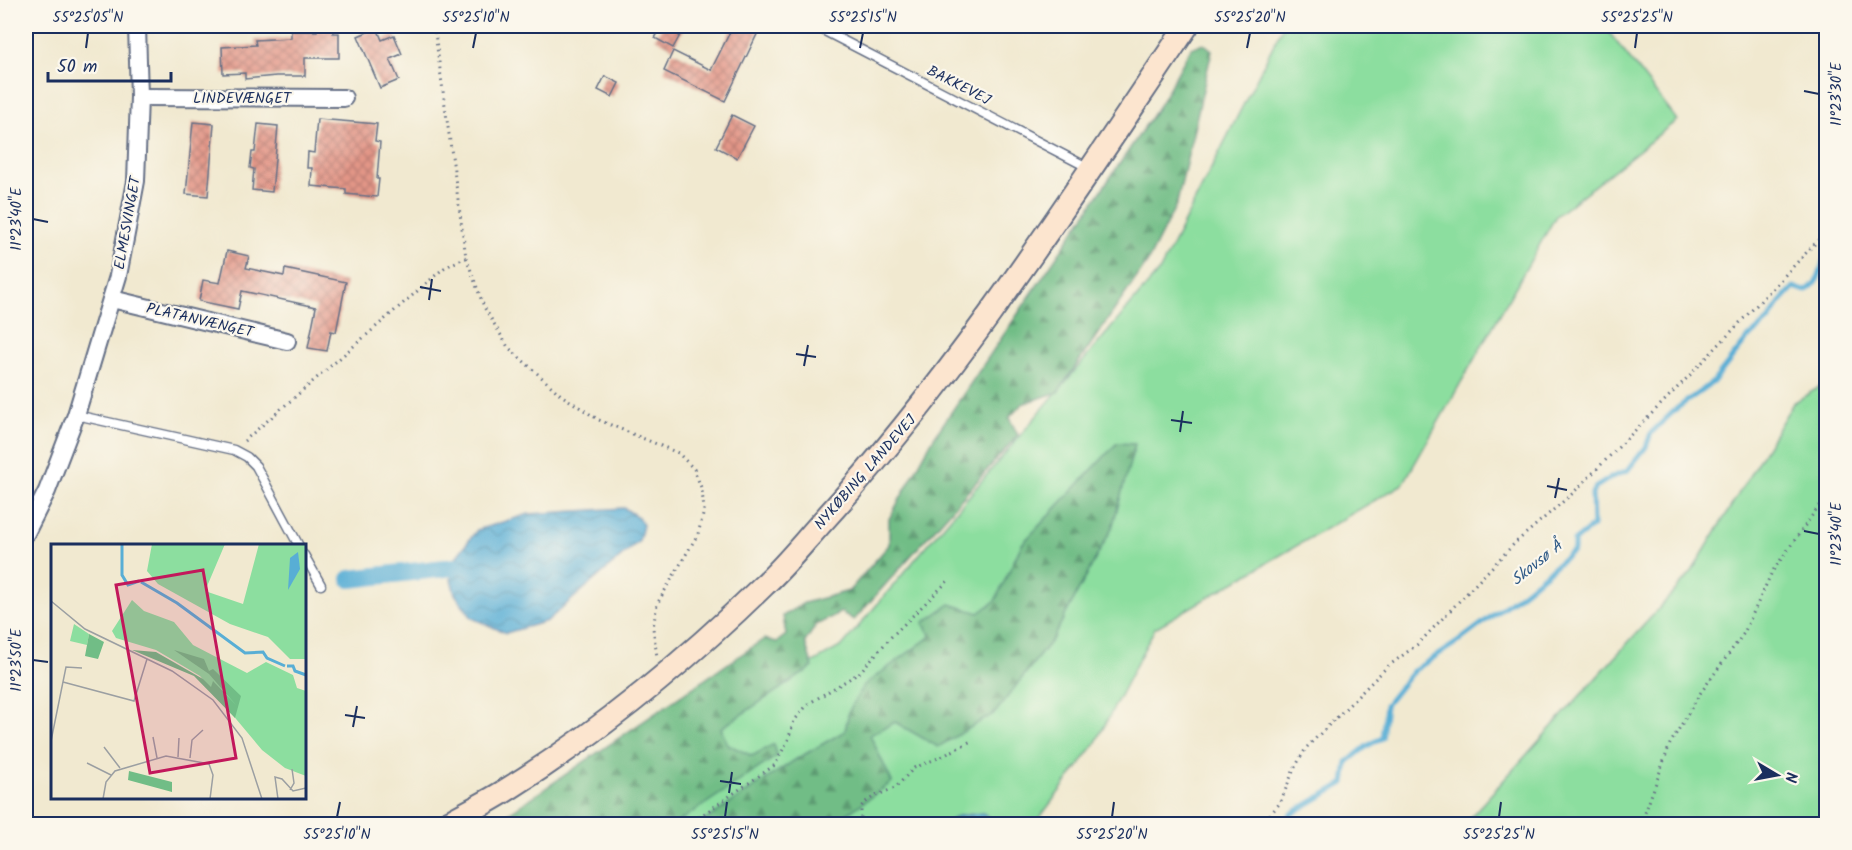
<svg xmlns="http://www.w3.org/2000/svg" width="1852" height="850" viewBox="0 0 1852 850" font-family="Kalam,sans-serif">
  <defs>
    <pattern id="forest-firs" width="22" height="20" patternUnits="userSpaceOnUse" patternTransform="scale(1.5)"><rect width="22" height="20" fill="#71bd86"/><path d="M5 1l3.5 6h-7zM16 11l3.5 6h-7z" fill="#5c9a71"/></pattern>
    <pattern id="water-waves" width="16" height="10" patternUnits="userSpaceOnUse" patternTransform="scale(1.5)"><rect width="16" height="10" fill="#58aed5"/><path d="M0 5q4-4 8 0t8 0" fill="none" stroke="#488eb0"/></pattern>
    <pattern id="building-cross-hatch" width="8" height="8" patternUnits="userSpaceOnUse" patternTransform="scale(1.5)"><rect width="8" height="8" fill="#e39687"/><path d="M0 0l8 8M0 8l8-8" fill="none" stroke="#b77b72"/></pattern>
  </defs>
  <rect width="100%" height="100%" fill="#fbf7ec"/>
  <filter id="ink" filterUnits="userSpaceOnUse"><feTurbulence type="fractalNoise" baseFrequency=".0167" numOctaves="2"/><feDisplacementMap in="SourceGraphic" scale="12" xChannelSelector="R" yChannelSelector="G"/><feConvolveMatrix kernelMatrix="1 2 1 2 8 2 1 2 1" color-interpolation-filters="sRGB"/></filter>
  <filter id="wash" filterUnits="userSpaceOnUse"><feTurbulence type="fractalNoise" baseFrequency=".008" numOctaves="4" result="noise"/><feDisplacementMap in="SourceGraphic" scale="24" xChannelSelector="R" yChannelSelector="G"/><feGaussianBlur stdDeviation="1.35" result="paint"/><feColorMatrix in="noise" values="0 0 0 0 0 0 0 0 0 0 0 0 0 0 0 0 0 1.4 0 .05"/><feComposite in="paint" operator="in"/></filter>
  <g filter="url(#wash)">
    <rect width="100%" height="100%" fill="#f1e9d0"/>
    <g fill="#8cde9f" stroke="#54867e" stroke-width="1.5">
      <polygon points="1283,26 1601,26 1608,31 1677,120 1556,216 1403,484 1155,628 1095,744 1035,824 525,824 842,646 1160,270"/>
      <polygon points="1826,383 1826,824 1464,824 1691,573 1793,403"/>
    </g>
    <g fill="url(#forest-firs)" stroke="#467672" stroke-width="1.5">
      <polygon points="1203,43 1212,50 1177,203 1148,261 1058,392 1022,404 1009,418 1018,435 854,620 841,612 816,625 805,642 813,667 721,728 727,744 752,756 774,744 777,756 675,824 493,824 764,639 777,642 786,635 783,616 804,603 849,591 889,545 889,519 933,439 1160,104 1191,48"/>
      <polygon points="1117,443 1135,444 1112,528 1053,638 995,713 938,747 895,722 870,735 892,782 833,824 700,824 795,760 845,731 849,711 864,685 931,636 923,623 950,604 979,613 995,601 1022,544"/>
    </g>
    <g fill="url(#water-waves)" stroke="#3a6e9a" stroke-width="1.5">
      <polygon points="624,508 638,517 643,525 639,541 547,621 506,633 472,618 455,594 451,579 457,556 477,530 529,514"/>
      <polygon points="983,813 999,824 944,824 958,816"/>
    </g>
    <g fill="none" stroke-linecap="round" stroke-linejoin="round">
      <path stroke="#58aed5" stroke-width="5" d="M1285 824 1291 814 1344 783 1347 762 1367 746 1382 738 1386 705 1413 671 1459 641 1525 591 1574 550V541L1593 526 1592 493 1596 487 1612 477 1627 471 1646 447 1651 433 1676 409 1713 382 1747 339 1768 321 1780 302 1794 287 1805 291C1821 283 1820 268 1826 254"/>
      <polyline stroke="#58aed5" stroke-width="18" points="350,579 454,567"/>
    </g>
    <g id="blocks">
      <g fill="url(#building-cross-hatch)">
        <polygon points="317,26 333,26 333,33 339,33 339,58 305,58 305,76 276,76 245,79 245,73 223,74 222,47 256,45 255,40 291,38 291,31 317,31"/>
        <polygon points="662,26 685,26 673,48 655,38"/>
        <polygon points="733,26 761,26 725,101 664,71 673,51 711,70"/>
        <polygon points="377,28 382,40 394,35 402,54 390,59 399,80 380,88 358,36"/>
        <polygon points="605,76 619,83 612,97 598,90"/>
        <polygon points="732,115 754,126 737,158 716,147"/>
        <polygon points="317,119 377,124 375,141 380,142 377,179 379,179 377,197 346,194 346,189 311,186 312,168 307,168 308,152 314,153"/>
        <polygon points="193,122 214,124 208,196 186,194"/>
        <polygon points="258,124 278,126 272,192 252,190 254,169 250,168 252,152 255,152"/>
        <polygon points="227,251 249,256 246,268 284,276 285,269 346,282 336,332 331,331 327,351 308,348 316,307 242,291 238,309 199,301 203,280 220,283"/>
      </g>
    </g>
  </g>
  <g filter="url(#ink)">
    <use href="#blocks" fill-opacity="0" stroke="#667086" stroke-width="1.5"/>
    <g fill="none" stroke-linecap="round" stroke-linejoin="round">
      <g stroke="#667086" stroke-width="11">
        <g id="service">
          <polyline points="815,26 1089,168"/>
          <polyline points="76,415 234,450 247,457 256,466 299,546"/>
          <polyline points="304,555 321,585"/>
        </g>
      </g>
      <g stroke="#667086" stroke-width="20">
        <g id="minor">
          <polyline points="139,97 344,98"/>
          <polyline points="112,299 287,341"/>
          <polyline points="26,533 47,491 76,415 118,276 136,181 139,97 137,26"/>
        </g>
      </g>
      <g stroke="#667086" stroke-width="26">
        <path id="secondary" d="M445 824C466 813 488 802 508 789 601 731 685 662 763 586 785 566 804 542 823 521 962 369 1072 196 1187 26"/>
      </g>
      <g stroke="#667086" stroke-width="3" stroke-dasharray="1.5 4.5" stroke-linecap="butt">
        <polyline points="434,26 466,257 484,307 508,347 561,395 599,420 678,453 694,469 702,490 704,511 698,534 657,604 653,628 657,657"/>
        <polyline points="244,441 444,268 466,257"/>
        <polyline points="689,824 775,765 788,740 794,721 808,704 859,673 891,637 950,579"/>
        <polyline points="861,824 861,807 864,803 875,796 895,788 914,768 943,756 973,740"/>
        <polyline points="1262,824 1280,803 1294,769 1306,748 1387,667 1418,644 1515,543 1573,493 1691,374 1826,232"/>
        <polyline points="1641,824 1670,744 1699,695 1744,633 1772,572 1826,496"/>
      </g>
      <use href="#service" stroke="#fff" stroke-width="8"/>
      <use href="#minor" stroke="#fff" stroke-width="16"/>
      <use href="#secondary" stroke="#fce5cf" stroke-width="22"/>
    </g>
  </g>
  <path fill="none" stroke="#1b2f5e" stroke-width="2" d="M86 48 88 33M473 48 476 33M860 48 863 33M1247 48 1250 33M1635 48 1637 33M1804 91 1819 94M33 219 48 222M420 287 441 291M429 300 432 279M796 354 816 357M804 366 808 345M1171 420 1192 423M1180 432 1183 411M1547 486 1567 490M1555 498 1559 478M1804 531 1819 534M33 660 48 662M345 715 365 718M353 727 357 706M720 781 741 784M729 793 732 772M337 817 340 802M725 817 727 802M1112 817 1114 802M1499 817 1501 802"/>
  <g text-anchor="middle" stroke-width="4.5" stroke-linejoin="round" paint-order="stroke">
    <g font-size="15" fill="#1b2f5e" stroke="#fbf7ec">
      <text transform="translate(959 85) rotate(27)" y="5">BAKKEVEJ</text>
      <text x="242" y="103">LINDEVÆNGET</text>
      <text transform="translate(127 223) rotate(-80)" y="5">ELMESVINGET</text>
      <text transform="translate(200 320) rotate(13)" y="5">PLATANVÆNGET</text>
      <text transform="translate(865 472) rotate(-49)" y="5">NYKØBING LANDEVEJ</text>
    </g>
    <g font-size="16" font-style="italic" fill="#305b88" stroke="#fbf7ec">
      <text transform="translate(1536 562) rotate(-39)" y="6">Skovsø Å</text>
    </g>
  </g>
  <g transform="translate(51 544)">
    <rect width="255" height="255" fill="#f1e9d0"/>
    <path d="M101 0H174L154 47 192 60 208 0H255V115H239L217 93 179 80 107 40 96 27ZM81 56 93 67 123 78 142 101 196 129 215 118 242 131 246 144 255 147V232L234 224 211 206 149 132 105 106 65 94 61 87ZM23 80 38 90 36 101 19 97Z" fill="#8cde9f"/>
    <path d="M38 90 53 98 47 115 34 112ZM81 106 105 108 152 135 160 143 162 137 185 161 158 130 123 106 153 115 158 127 162 125 190 152 184 174 143 132ZM78 227 121 238V248L77 236Z" fill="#71bd86"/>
    <path d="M247 8 249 25 237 46 239 14Z" fill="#58aed5"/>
    <path fill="none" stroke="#58aed5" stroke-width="3" d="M71 0V31L77 41 88 37M90 38 126 59 194 109 212 108 216 114 234 122M236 122H242L244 127 255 131"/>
    <path fill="none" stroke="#9b9fa2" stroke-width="1.5" d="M0 57 34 85 121 127 162 156 191 194 211 255M12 138 83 157 96 115M102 193 106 214M0 197 15 123 31 124M53 203 69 224M127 213 128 194M139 214 141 196 152 186M36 219 60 231M239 246 243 239 241 225M52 255 55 238 64 227 115 212 158 220 162 231 159 255M227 255 224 233 231 235 242 247 255 244"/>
    <path fill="#c2185b" fill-opacity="0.15" stroke="#c2185b" stroke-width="3" d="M152 26 185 214 99 229 65 41Z"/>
    <rect width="255" height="255" fill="none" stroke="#1b2f5e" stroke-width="3"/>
  </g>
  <rect width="1852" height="850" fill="none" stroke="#fbf7ec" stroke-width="66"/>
  <g transform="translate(1777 775) rotate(100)" stroke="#fbf7ec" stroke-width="4.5" paint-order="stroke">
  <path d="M0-4.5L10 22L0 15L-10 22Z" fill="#1b2f5e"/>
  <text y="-9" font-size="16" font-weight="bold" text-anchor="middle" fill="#1b2f5e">N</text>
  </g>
  <path d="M48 72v9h123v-9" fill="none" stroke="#1b2f5e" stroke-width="3"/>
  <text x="57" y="72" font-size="18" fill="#1b2f5e" stroke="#fbf7ec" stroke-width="4.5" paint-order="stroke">50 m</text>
  <rect x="33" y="33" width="1786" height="784" fill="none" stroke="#1b2f5e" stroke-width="2"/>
  <g font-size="15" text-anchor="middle" fill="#1b2f5e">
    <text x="88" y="22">55°25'05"N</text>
    <text x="476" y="22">55°25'10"N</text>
    <text x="863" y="22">55°25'15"N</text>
    <text x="1250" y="22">55°25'20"N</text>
    <text x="1637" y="22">55°25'25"N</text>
    <text transform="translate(1836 94) rotate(-90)" y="5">11°23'30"E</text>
    <text transform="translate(16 219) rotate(-90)" y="5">11°23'40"E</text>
    <text transform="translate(1836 534) rotate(-90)" y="5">11°23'40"E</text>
    <text transform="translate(16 660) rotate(-90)" y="5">11°23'50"E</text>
    <text x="337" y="839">55°25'10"N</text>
    <text x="725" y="839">55°25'15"N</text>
    <text x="1112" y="839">55°25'20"N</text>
    <text x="1499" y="839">55°25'25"N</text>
  </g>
</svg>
